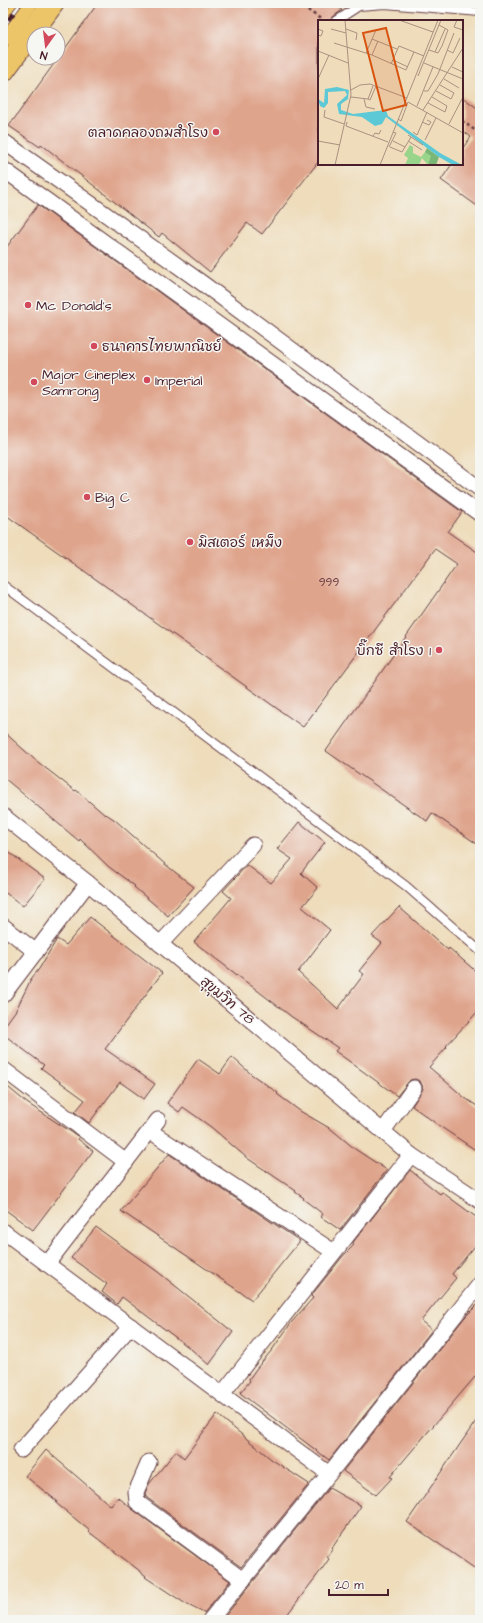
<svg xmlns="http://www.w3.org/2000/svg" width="483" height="1623" viewBox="0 0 483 1623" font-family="'Architects Daughter','Playpen Sans Thai',sans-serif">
  <rect width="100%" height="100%" fill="#f6f6f2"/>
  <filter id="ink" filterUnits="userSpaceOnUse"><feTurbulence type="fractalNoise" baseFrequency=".025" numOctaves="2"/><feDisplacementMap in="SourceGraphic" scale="8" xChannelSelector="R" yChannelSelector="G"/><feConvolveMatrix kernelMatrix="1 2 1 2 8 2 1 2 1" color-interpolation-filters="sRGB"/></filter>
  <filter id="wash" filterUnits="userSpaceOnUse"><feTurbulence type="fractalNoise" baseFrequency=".012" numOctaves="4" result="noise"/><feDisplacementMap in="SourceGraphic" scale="16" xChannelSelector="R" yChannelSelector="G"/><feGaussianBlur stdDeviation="0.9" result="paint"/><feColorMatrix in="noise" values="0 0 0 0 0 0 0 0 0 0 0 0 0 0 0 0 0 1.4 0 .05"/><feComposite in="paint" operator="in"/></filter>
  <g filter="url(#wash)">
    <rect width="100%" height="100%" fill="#eedcba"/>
    <g id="blocks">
      <g fill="#dfa48c">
        <polygon points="98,3 332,3 342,10 333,17 331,21 319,21 319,161 262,234 247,223 210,272 162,233 159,237 41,144 40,147 9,126"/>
        <polygon points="462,97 480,110 480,208 441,180 452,164 462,164 462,149 471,137 462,130"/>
        <polygon points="38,205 462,512 448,532 480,554 480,846 432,813 427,821 326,751 457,564 435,549 303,727 3,513 3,252"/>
        <polygon points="3,731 34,759 75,791 76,790 105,815 106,814 115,820 166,865 194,887 168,916 134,887 135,886 109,867 80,839 79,841 3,777"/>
        <polygon points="299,822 325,842 301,873 318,888 302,907 330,930 298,972 338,1009 364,974 359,971 382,943 372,936 399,907 448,950 449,948 480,975 480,1009 446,1046 447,1047 429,1067 465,1098 480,1108 480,1153 441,1127 412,1106 423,1089 422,1085 420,1081 415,1079 410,1080 397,1096 335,1051 338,1048 292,1017 194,942 231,898 223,891 247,865 271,883 292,859 277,849"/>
        <polygon points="3,848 45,879 23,906 3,891"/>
        <polygon points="90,917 162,973 105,1049 155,1084 144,1099 120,1082 89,1123 75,1112 85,1100 41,1068 44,1065 3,1034 3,1028 16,1010 31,979 39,969 57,939 66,945"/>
        <polygon points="232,1057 251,1074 278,1093 277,1094 300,1111 331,1129 355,1149 387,1170 340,1230 321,1217 323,1214 303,1199 304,1198 295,1192 296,1191 247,1158 211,1127 183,1107 179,1112 167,1103 198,1059 220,1074"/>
        <polygon points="3,1083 27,1103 79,1137 78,1139 93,1151 33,1230 3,1208"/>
        <polygon points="169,1154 300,1241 252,1300 121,1211"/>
        <polygon points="410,1170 440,1194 442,1192 480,1220 480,1240 452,1274 456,1278 421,1321 432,1330 329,1460 240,1393 250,1381 249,1379 256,1369 272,1350 291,1323 313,1298 311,1296 343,1256 354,1245 353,1243 354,1241"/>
        <polygon points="96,1227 158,1272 233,1332 209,1365 191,1349 122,1297 117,1304 102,1292 107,1284 71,1258"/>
        <polygon points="480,1302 480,1371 404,1460 390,1477 392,1478 376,1495 343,1471 465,1317"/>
        <polygon points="217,1414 271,1459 309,1484 241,1567 146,1497 145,1493 149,1484 176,1451 184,1458"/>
        <polygon points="480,1415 480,1572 407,1522"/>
        <polygon points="46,1450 111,1506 118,1497 132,1509 230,1581 204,1613 186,1604 145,1577 146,1576 136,1568 89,1532 90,1531 56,1503 57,1501 25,1476"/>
        <polygon points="329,1488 361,1506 332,1548 333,1548 327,1557 329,1559 322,1569 283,1620 222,1620"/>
      </g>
    </g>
  </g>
  <g filter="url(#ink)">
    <use href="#blocks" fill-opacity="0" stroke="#633b40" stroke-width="1"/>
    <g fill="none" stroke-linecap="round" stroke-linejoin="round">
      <g stroke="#633b40" stroke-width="10">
        <g id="lane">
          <polyline points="336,21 359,6 385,4 480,12"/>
          <polyline points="3,585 406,886 480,951"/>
        </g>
      </g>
      <g stroke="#633b40" stroke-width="17">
        <g id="street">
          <polyline points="3,141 202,283 480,489"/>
          <polyline points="3,169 480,514"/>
          <polyline points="3,816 88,883 411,1155 480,1201"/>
          <polyline points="3,926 36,952"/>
          <polyline points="160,944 253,845"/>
          <polyline points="3,995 88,883"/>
          <polyline points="3,1069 126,1162"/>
          <polyline points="150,1131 334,1252"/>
          <polyline points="383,1131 414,1088"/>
          <polyline points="3,1231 329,1474"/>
          <polyline points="47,1264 158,1120"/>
          <polyline points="222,1394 411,1155"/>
          <polyline points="21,1450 131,1326"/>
          <polyline points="149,1462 136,1492 137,1502 243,1580"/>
          <polyline points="210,1620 329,1474 480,1284"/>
        </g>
      </g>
      <g stroke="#633b40" stroke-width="24">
        <g id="highway">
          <polyline points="3,35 26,3"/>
          <polyline points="3,71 53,3"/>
        </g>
      </g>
      <g stroke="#633b40" stroke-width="2.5" stroke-dasharray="3 3" stroke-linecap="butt">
        <polyline points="298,3 322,20"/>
        <polyline points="462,121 480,134"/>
      </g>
      <use href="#lane" stroke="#fff" stroke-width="8"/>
      <use href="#street" stroke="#fff" stroke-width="15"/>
      <use href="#highway" stroke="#ecc569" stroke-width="22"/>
      <g stroke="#4a1f2b" stroke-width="4.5">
        <polyline id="rail" points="3,27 21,3"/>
      </g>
      <use href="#rail" stroke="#f6f6f2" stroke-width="3" stroke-dasharray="9" stroke-linecap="butt"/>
    </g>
  </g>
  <g fill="#d1495b" stroke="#f6f6f2" stroke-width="1.5">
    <circle cx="216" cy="132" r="4"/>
    <circle cx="28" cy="305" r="4"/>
    <circle cx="94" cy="346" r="4"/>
    <circle cx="147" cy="380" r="4"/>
    <circle cx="34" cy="382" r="4"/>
    <circle cx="87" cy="497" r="4"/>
    <circle cx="190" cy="542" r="4"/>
    <circle cx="439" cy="650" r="4"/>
  </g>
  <g text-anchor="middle" stroke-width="3" stroke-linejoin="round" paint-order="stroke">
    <g font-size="12" fill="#6f4043">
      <text x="329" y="586">999</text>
    </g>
    <g font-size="14" fill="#4a1f2b" stroke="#f6f6f2" text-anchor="start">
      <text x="208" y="137" text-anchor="end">ตลาดคลองถมสำโรง</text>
      <text x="36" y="310">Mc Donald's</text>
      <text x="102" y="351">ธนาคารไทยพาณิชย์</text>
      <text x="42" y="379">Major Cineplex<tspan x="42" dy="16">Samrong</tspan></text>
      <text x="155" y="385">Imperial</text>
      <text x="95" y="502">Big C</text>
      <text x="198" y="547">มิสเตอร์ เหม็ง</text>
      <text x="431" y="655" text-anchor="end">บิ๊กซี สำโรง 1</text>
    </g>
    <g font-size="14" fill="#4a1f2b" stroke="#f6f6f2">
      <text transform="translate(228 1000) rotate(40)" y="5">สุขุมวิท 78</text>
    </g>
  </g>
  <g transform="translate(318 20)">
    <rect width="145" height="145" fill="#eedcba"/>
    <path d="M92 125 95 127V133L103 137 107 132 114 135 110 145 104 138 101 145H87L90 138 86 135Z" fill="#98d58a"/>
    <path d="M109 128 121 137 118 145H110L113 136 107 132Z" fill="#7ab676"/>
    <path d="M19 67 31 70 30 79 23 84V90L35 94 68 90 70 96 122 133 144 145H135L121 137 68 97 64 104 57 106 44 97 21 94 19 84 29 75 27 71 10 72V83L6 88 2 86 0 79 6 83 7 69Z" fill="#5dc9d6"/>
    <path fill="none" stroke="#ac9081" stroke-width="1" d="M81 0 115 12M139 0 136 7 145 10M0 9 5 11 3 16 0 15M13 9 28 13M28 9 39 13 38 20M54 19 79 29M16 23 54 35 88 50 96 32M111 30 120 33 124 26 130 10 121 5M129 30 135 33 142 18M0 31 30 43M117 32 127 9M48 33 58 10M54 35 60 21M75 40 90 47M106 43 145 59M73 44 81 26 106 36M134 47 145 52M100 56 123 0M0 59 11 35M126 59 141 68M33 70 42 65 52 64 89 78M106 71H110L120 54 136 13M118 71 133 79 136 73 122 65M33 77 50 79 55 66M46 79 48 87 57 89M50 79 52 80 58 66M90 82 145 113M110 83 127 92 129 86 114 77M99 86 115 47M7 90 6 97 26 104M105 90 145 28M80 99 83 101 90 82M29 102 28 106 70 122M104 102 111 105 113 102 109 100M131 104 145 77M95 112 99 115 109 92M90 115 105 125M55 116 57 113 61 114 63 110M107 120 118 98M0 121 22 125M75 121 87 127M90 121 104 130M71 127 78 113 75 112M72 127 84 132 93 117M17 145 33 75 27 0M62 145 120 0"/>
    <path fill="#d8530f" fill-opacity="0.15" stroke="#d8530f" stroke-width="2" d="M68 8 88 85 65 91 45 13Z"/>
    <rect width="145" height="145" fill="none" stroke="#4a1f2b" stroke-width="2"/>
  </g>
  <rect width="483" height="1623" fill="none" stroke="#f6f6f2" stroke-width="16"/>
  <g transform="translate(46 46) rotate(194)"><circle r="19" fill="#f6f6f2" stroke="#b1a0a2"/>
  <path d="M0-3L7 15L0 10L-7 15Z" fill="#d1495b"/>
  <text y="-6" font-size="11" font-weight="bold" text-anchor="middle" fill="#4a1f2b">N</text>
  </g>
  <path d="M329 1589v6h59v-6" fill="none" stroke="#4a1f2b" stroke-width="2"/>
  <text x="335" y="1589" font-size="12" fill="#4a1f2b" stroke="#f6f6f2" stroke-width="3" paint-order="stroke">20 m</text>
</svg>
